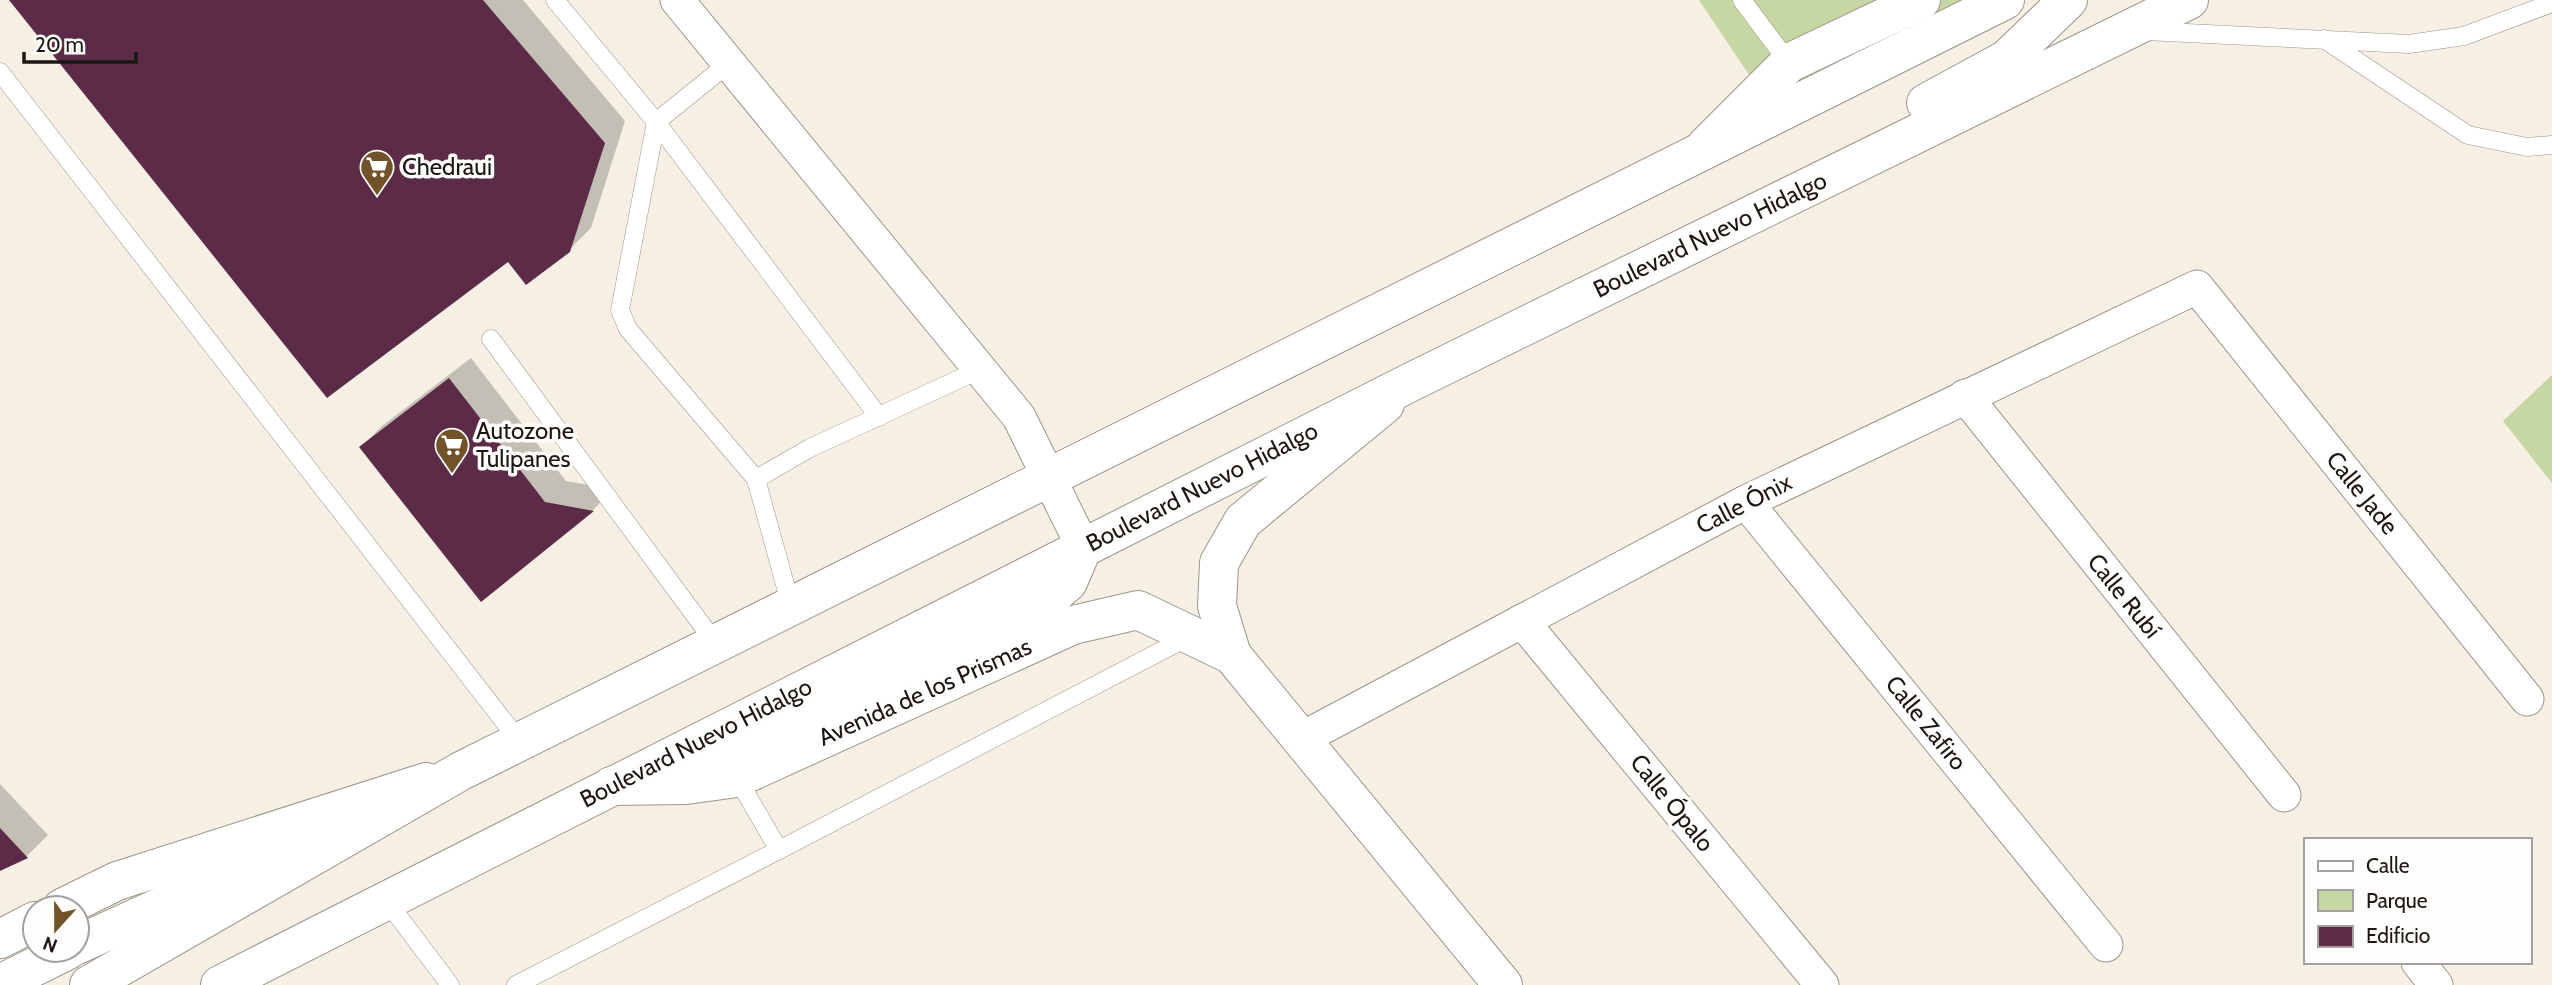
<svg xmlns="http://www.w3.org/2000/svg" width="2552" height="985" viewBox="0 0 2552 985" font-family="Cabin,sans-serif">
  <rect width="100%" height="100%" fill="#f6efe3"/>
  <g fill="#c6d7a4">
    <polygon points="1699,0 1973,0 1776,115"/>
    <polygon points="2552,375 2552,483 2503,421"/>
  </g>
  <g fill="#0003">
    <polygon points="11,0 523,0 625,121 591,228 569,250 508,260"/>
    <polygon points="471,358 566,481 613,489 593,510 482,599 361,447 382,426"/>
    <polygon points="0,784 48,835 27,856 0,869"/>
  </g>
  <g fill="#5c2b48">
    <polygon points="9,0 483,0 605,143 570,252 526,285 508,262 327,398"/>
    <polygon points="449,378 545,502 594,511 481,602 359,447"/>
    <polygon points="0,828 28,858 0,871"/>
  </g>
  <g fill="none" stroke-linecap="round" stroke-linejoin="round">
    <g stroke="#9c968b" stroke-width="19">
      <g id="lane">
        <polyline points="555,0 656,122 729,63"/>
        <polyline points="1742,0 1789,63"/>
        <polyline points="2146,31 2409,44 2464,36 2552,3"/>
        <polyline points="2324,39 2468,135 2527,147 2552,145"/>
        <polyline points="0,72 520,742"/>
        <polyline points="656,122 620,310 628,329 756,479 791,606"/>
        <polyline points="656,122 879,417"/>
        <polyline points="491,339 716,644"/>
        <polyline points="756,479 810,448 981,369"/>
        <polyline points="737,778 779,850 1190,636"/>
        <polyline points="386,900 450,985"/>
        <polyline points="516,985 779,850"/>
      </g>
    </g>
    <g stroke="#9c968b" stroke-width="35">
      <g id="street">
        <polyline points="677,0 1019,417 1083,547"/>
        <polyline points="1965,396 2284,795"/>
        <polyline points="1746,502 2106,945"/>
        <polyline points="1522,621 1822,985"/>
        <polyline points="1301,739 1746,502 2197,287 2527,699"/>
        <polyline points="2418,962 2436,985"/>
      </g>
    </g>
    <g stroke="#9c968b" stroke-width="40">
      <g id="secondary">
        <polyline points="1706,146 1789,63 1921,0"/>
        <polyline points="1385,404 1243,521 1219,563 1217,606 1232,655 1503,985"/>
        <polyline points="611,786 686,785 737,778 1073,625 1138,610 1232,655"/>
        <polyline points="62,908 117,881 426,782"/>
        <polyline points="0,939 35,921"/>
        <polyline points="77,945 293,846"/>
        <polyline points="0,984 68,950"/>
      </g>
    </g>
    <g stroke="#9c968b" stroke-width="40">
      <g id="primary">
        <polyline points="1926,103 2007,59 2068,0"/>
        <polyline points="681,768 741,753 1039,607 1068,582 1083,547"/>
        <polyline points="89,985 461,771 2005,0"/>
        <polyline points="220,985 1411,382 2189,0"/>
      </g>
    </g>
    <use href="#lane" stroke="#fff" stroke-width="18"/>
    <use href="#street" stroke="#fff" stroke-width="33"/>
    <use href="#secondary" stroke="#fff" stroke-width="38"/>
    <use href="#primary" stroke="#fff" stroke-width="38"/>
  </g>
  <defs>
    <g id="supermarket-pin" transform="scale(1.75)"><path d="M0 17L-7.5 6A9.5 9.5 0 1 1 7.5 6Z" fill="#725228" stroke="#fefdfb"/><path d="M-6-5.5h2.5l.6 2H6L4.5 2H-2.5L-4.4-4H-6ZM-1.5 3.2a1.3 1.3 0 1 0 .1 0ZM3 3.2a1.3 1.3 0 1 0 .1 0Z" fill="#fff"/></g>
  </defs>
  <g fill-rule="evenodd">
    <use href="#supermarket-pin" x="377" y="167"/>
    <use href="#supermarket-pin" x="452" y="445"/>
  </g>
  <g text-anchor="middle" stroke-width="7" stroke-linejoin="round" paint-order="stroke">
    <g font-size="24" fill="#1b1814" stroke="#fefdfb" text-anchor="start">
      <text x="402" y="175">Chedraui</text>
      <text x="476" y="439">Autozone<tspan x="476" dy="28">Tulipanes</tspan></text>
    </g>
    <g font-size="24" fill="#1b1814" stroke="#fefdfb">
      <text transform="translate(1710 235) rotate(-26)" y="8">Boulevard Nuevo Hidalgo</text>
      <text transform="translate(1202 487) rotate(-27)" y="8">Boulevard Nuevo Hidalgo</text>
      <text transform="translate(2362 493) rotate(51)" y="8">Calle Jade</text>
      <text transform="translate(1744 504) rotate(-27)" y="8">Calle Ónix</text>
      <text transform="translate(2124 596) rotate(51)" y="8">Calle Rubí</text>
      <text transform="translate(925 692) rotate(-24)" y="8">Avenida de los Prismas</text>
      <text transform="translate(1926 723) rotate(51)" y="8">Calle Zafiro</text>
      <text transform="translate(696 743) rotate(-27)" y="8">Boulevard Nuevo Hidalgo</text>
      <text transform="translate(1672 803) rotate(51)" y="8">Calle Ópalo</text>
    </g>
  </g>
  <rect x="2304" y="838" width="228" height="126" fill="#fefdfb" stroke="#a3a19f" stroke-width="2"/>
  <rect x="2318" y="861" width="35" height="10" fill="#ffffff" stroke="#a3a19f" stroke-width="2"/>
  <text x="2366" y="873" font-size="21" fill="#1b1814">Calle</text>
  <rect x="2318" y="890" width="35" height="21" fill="#c6d7a4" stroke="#a3a19f" stroke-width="2"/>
  <text x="2366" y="908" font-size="21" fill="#1b1814">Parque</text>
  <rect x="2318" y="926" width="35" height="21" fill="#5c2b48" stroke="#a3a19f" stroke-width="2"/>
  <text x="2366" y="943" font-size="21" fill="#1b1814">Edificio</text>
  <g transform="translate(56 929) rotate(201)"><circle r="33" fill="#fefdfb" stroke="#a3a19f" stroke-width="2"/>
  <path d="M0-5L12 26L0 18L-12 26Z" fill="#725228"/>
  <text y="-10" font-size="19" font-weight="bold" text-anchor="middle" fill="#1b1814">N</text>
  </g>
  <path d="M24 52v10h112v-10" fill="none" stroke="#1b1814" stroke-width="3.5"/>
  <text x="35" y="52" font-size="21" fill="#1b1814" stroke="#fefdfb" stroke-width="5" paint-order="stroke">20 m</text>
</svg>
